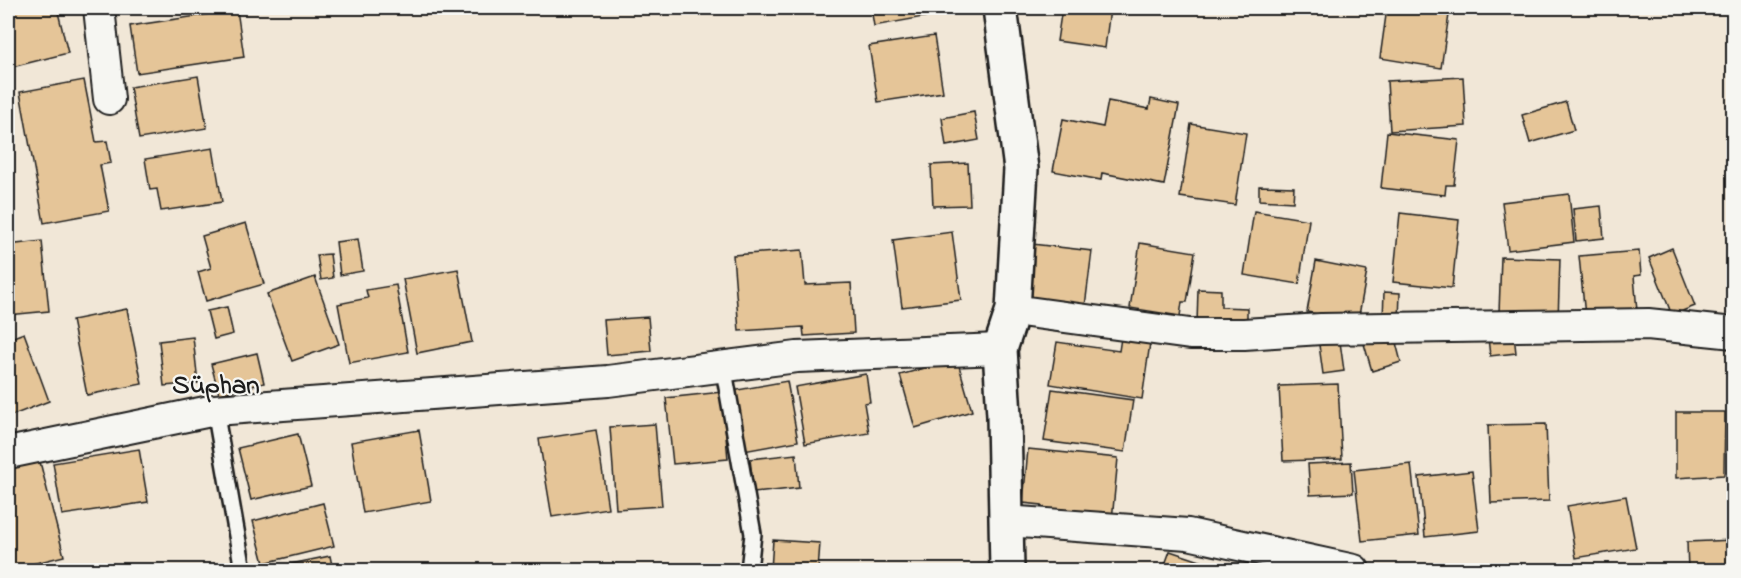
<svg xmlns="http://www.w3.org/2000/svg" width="1741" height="578" viewBox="0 0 1741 578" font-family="'Indie Flower',sans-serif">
  <rect width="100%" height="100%" fill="#f1e7d7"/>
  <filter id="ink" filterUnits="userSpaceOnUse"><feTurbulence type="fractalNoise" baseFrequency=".0167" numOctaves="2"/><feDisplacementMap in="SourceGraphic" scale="12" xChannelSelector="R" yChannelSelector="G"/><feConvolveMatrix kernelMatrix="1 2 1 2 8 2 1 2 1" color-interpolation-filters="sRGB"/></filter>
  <g filter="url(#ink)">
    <g fill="#e5c598" stroke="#1c1c1c" stroke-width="1.5">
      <polygon points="8,8 57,8 68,53 8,68"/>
      <polygon points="871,8 927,8 929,16 874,26"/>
      <polygon points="1062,8 1110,9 1105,48 1057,41"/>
      <polygon points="1387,8 1450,8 1441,68 1380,58"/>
      <polygon points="237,10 244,57 137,73 130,26"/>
      <polygon points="934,36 943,92 878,102 869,46"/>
      <polygon points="198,76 207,128 139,139 130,87"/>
      <polygon points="1463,77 1466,126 1390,131 1387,81"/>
      <polygon points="84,80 96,142 107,141 111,163 100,165 109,211 44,223 20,92"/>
      <polygon points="1151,99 1179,105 1164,185 1102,173 1101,180 1053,171 1063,119 1103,127 1108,101 1149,109"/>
      <polygon points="1566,102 1574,130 1530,143 1522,115"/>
      <polygon points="974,112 979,140 946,146 942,118"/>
      <polygon points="1191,124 1246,133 1235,205 1180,197"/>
      <polygon points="1387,132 1459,140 1454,185 1446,185 1445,195 1381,188"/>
      <polygon points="213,148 222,202 161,211 157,189 150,190 145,159"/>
      <polygon points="968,163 970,205 933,206 931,165"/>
      <polygon points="1259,186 1294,187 1293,202 1259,200"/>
      <polygon points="1569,194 1574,242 1508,250 1502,202"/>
      <polygon points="1601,206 1604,238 1576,241 1573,209"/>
      <polygon points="1254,211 1309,220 1299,284 1244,275"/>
      <polygon points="1400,213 1459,220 1452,288 1393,282"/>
      <polygon points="246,223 264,284 206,301 198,272 211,268 202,236"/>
      <polygon points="952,232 961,300 902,307 893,240"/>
      <polygon points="358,239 363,271 340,275 336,242"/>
      <polygon points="42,241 49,311 8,315 8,245"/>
      <polygon points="1140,243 1195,252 1187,302 1182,302 1180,316 1130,308"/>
      <polygon points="1032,244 1092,251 1085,306 1025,299"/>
      <polygon points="1672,248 1695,306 1672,315 1649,258"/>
      <polygon points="802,250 805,285 851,283 854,333 804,336 803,327 739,331 733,255"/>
      <polygon points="1639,251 1641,275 1634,276 1637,311 1585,316 1579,256"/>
      <polygon points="330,254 333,278 321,280 317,255"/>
      <polygon points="1501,257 1560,259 1558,320 1499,313"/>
      <polygon points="1316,261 1367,271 1358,321 1307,312"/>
      <polygon points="458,269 472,342 417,353 403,279"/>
      <polygon points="315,277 339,344 292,361 267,294"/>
      <polygon points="396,285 408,352 349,363 338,304 368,298 366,290"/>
      <polygon points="1198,289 1221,290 1221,307 1247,308 1247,325 1197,324"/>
      <polygon points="1384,292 1400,293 1399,320 1383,319"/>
      <polygon points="227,307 233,334 214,339 207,311"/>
      <polygon points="127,309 142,384 87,395 72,320"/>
      <polygon points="648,317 651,351 607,355 604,320"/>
      <polygon points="24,333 49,401 8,417 8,339"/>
      <polygon points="1394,335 1401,362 1372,371 1364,344"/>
      <polygon points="1514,335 1516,353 1490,356 1488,338"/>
      <polygon points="193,337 198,383 164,386 159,341"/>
      <polygon points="1121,338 1150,343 1142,399 1050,384 1057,342 1119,351"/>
      <polygon points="1340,342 1344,371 1323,374 1319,345"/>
      <polygon points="257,353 264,383 219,394 211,364"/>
      <polygon points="957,359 972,411 915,428 900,375"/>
      <polygon points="866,374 870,402 864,403 869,433 805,444 795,387"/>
      <polygon points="787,381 798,441 744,451 732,391"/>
      <polygon points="1338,384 1342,459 1283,461 1279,386"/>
      <polygon points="1052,389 1133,400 1125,452 1044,441"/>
      <polygon points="722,392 728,459 673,464 666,398"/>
      <polygon points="1676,412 1725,412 1724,475 1676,478"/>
      <polygon points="655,424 662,506 616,509 610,427"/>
      <polygon points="1546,424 1549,501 1491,503 1488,425"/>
      <polygon points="419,430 431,501 363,513 351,442"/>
      <polygon points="596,430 608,508 552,517 539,439"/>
      <polygon points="298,434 311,486 251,500 238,448"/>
      <polygon points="139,449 148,502 62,515 53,463"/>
      <polygon points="1028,449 1118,458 1112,520 1041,512 1042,505 1023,503"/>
      <polygon points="796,454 799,488 754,493 750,459"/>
      <polygon points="39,458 64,556 8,570 8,466"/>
      <polygon points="1351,462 1353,493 1310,495 1308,464"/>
      <polygon points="1411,464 1419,535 1362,541 1354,470"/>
      <polygon points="1472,471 1479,531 1425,537 1419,477"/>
      <polygon points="1626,496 1636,548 1576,558 1567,506"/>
      <polygon points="323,503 334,546 264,563 253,521"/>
      <polygon points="773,540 820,543 818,570 771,570"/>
      <polygon points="1734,540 1734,570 1688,570 1687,542"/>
      <polygon points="1170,551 1227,570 1163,570"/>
      <polygon points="330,556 333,570 262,570"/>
    </g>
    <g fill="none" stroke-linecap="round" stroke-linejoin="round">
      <g stroke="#1c1c1c" stroke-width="20">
        <g id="service">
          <polyline points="723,365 753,534 749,570"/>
          <polyline points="215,410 243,570"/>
        </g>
      </g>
      <g stroke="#1c1c1c" stroke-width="34">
        <g id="minor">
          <polyline points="99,8 109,99"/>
          <polyline points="1013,310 1190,334 1244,334 1321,329 1648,324 1734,333"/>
          <polyline points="8,453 215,410 608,381 797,357 1000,349"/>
          <polyline points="1006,521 1188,534 1354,570"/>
        </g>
      </g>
      <g stroke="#1c1c1c" stroke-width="38">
        <polyline id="tertiary" points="1000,8 1021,169 1013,310 1000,349 1004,416 1007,570"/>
      </g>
      <use href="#service" stroke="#f6f6f2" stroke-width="15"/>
      <use href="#minor" stroke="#f6f6f2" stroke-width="30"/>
      <use href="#tertiary" stroke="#f6f6f2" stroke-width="33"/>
    </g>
  </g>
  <g text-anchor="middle" stroke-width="4.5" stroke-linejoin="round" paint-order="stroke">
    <g font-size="27" font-weight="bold" fill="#1c1c1c" stroke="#f6f6f2">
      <text x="216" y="393">Süphan</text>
    </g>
  </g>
  <rect width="1741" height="578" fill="none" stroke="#f6f6f2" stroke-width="30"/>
  <rect x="15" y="15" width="1711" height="548" fill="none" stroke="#1c1c1c" stroke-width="2" filter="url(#ink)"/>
</svg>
